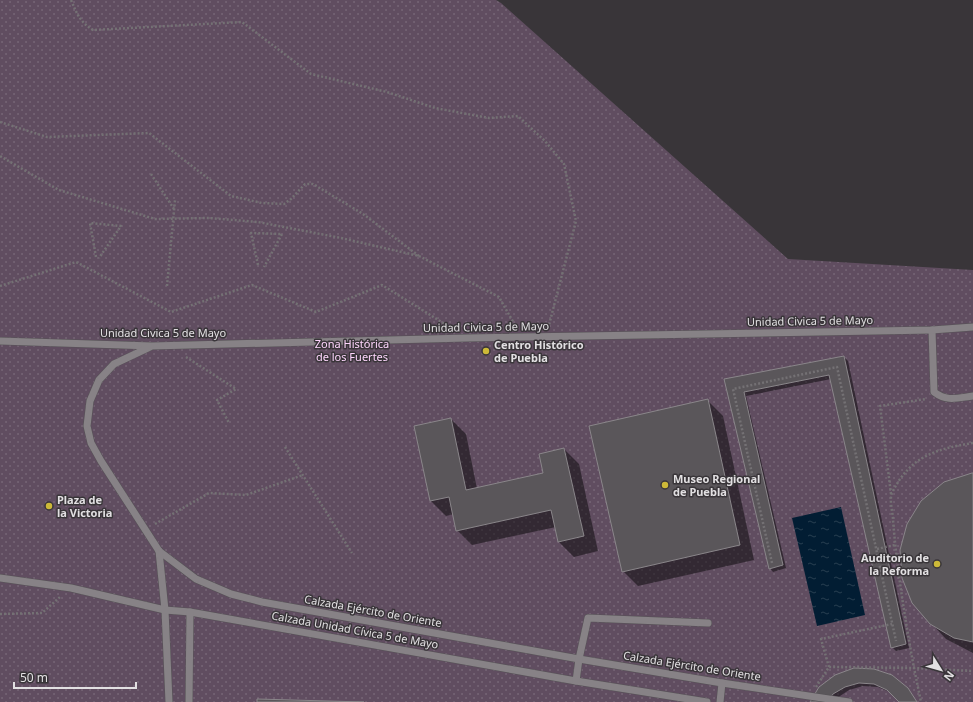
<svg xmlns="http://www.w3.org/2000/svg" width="973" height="702" viewBox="0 0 973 702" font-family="'Noto Sans',sans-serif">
  <defs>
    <pattern id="park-dots" width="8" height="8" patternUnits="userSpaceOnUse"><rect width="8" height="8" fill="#604d60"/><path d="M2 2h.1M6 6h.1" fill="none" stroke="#766676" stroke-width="1.8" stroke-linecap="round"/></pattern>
    <pattern id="water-ripples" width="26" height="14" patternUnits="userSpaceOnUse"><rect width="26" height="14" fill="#021d33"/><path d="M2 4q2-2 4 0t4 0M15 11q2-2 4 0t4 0" fill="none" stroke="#273e50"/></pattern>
  </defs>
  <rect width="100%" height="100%" fill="#393539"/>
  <polygon fill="url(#park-dots)" points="0,0 496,0 501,3 788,259 973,270 973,702 0,702"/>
  <polygon fill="url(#water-ripples)" points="841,507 865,615 817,626 792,518"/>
  <g fill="#0007">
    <polygon points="844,357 848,361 909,648 896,651 892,647 831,379 746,396 786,568 773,572 770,568 725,380"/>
    <polygon points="707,400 723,416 754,560 638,586 623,571"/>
    <polygon points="451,419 466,434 477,489 545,474 564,449 579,464 598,551 574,557 559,542 556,527 472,545 457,530 454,514 446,516 431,501"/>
    <polygon points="973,474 973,653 946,639 931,623"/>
    <polygon points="835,676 907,688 917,702 900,702 892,693 878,687 863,686 849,690 837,698 811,702"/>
  </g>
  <g fill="#5a565a" stroke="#8a868a">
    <polygon points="844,356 906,644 891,648 829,375 744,392 783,565 769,569 724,379"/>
    <polygon points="708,399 740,545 622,572 589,426"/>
    <polygon points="451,418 466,490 543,473 539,454 564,448 584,536 558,542 551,510 456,531 449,497 430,501 414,426"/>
    <polygon points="972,473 973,473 973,642 954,638 930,624 912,603 902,578 900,550 907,524 921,501 944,482"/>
    <polygon points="854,668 874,669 892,675 908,688 917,702 899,702 887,690 874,684 859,683 845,687 833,694 827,702 810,702 819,687 835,675"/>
    <polygon points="257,699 364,702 257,702"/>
  </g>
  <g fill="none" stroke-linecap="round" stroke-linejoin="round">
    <g stroke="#565356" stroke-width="8">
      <g id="service">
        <path d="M932 330 934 392C947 402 957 398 973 396"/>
        <polyline points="0,341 152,346 467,338 932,330 973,327"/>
        <polyline points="150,347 114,364 99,380 90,401 87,426 91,443 101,461 159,551 196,579 231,594 262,602 579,659 722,683 849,702"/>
        <polyline points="159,551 165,610 169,702"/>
        <polyline points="0,578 71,588 165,610 190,612 576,681 707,702"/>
        <polyline points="576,681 579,659 588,618 708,623"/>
        <polyline points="189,702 190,612"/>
        <polyline points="720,702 722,683"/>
      </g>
    </g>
    <g stroke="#747174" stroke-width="2.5" stroke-dasharray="2 2" stroke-linecap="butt">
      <path d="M71 0C77 14 80 22 93 30L242 22 311 74 387 92 435 108 489 118 518 116 545 141 564 164 576 221 549 325"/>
      <polyline points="0,122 47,137 149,133 231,196 262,203 284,204 291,199 305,184 313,184 363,214 419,256 341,238 258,222 209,218 155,219 59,190 0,156"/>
      <polyline points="151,174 174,209"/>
      <polyline points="419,256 499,297 516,327"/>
      <polyline points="96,257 90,223 121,226 99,258"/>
      <polyline points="258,265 251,233 282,234 264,267"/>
      <polyline points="0,286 76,262 171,312 252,285 316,312 382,285 448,326"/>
      <polyline points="186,357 236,389 217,400 229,423"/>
      <path d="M973 443C936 449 910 456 892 493 889 500 893 513 893 520 897 570 905 619 914 668L973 671"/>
      <polyline points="285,447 352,553"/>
      <polyline points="891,494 880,406 926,399"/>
      <polyline points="155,524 209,493 246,495 303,475"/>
      <polyline points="877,549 895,545"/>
      <polyline points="772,563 733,389 837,367 896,641"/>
      <polyline points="0,614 42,613 60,597"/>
      <polyline points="829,667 821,639 892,624"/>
      <polyline points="816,687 829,667 914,668 921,702"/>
    </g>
    <use href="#service" stroke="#878286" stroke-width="7"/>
    <polyline stroke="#747174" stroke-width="2.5" stroke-dasharray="2 2" stroke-linecap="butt" points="167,286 175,200"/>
  </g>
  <g fill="#cdb938" stroke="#393539" stroke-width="1.5">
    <circle cx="486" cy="351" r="4"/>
    <circle cx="665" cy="485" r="4"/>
    <circle cx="49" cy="506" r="4"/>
    <circle cx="937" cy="564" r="4"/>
  </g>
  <g text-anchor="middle" stroke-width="3" stroke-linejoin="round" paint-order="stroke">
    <g font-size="11" fill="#e2e0e2" stroke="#393539">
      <text transform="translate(810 321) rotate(-1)" y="4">Unidad Civica 5 de Mayo</text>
      <text transform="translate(486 327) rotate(-1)" y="4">Unidad Civica 5 de Mayo</text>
      <text x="163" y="337">Unidad Civica 5 de Mayo</text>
      <text transform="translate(373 611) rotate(10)" y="4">Calzada Ejército de Oriente</text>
      <text transform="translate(355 630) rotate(10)" y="4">Calzada Unidad Cívica 5 de Mayo</text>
      <text transform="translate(692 666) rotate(9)" y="4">Calzada Ejército de Oriente</text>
    </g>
    <g font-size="11" fill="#fdd5fc" stroke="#393539">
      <text x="352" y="348">Zona Histórica<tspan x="352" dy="13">de los Fuertes</tspan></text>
    </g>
    <g font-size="11" font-weight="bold" fill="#e2e0e2" stroke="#393539" text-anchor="start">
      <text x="494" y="349">Centro Histórico<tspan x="494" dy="13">de Puebla</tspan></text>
      <text x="673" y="483">Museo Regional<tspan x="673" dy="13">de Puebla</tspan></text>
      <text x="57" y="504">Plaza de<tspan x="57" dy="13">la Victoria</tspan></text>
      <text x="929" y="562" text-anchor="end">Auditorio de<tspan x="929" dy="13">la Reforma</tspan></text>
    </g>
  </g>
  <g transform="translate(941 670) rotate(127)" stroke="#393539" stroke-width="3" paint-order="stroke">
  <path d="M0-3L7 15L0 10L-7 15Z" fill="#e2e0e2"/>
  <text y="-6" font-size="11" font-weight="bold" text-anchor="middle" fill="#e2e0e2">N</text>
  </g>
  <path d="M14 682v6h122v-6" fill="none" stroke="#e2e0e2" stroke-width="2"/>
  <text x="20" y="682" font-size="12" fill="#e2e0e2" stroke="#393539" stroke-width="3" paint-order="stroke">50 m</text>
</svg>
